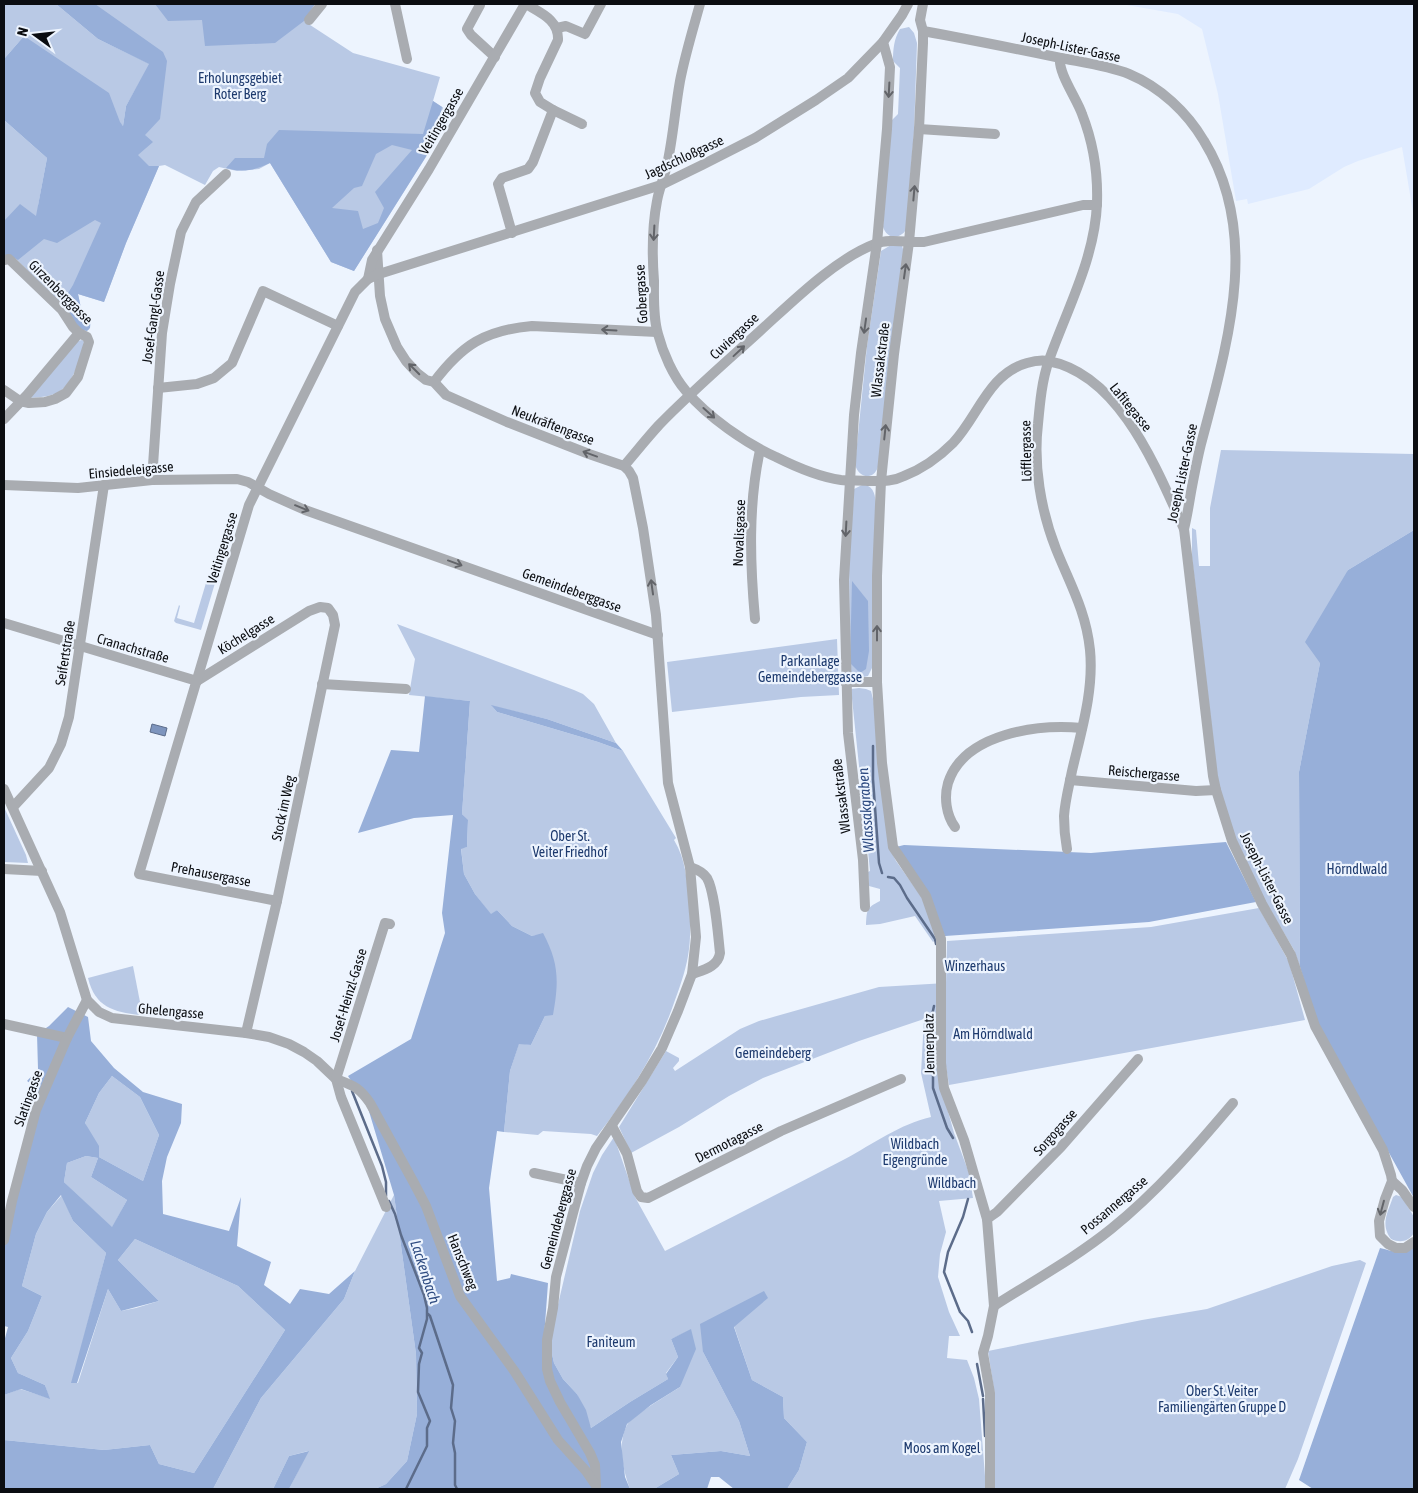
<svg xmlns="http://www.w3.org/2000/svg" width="1418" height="1493" viewBox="0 0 1418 1493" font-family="'Asap Condensed',sans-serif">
  <rect width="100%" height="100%" fill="#edf4fe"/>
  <polygon fill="#dfebff" points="1121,4 1414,4 1414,218 1402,147 1358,161 1344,167 1309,189 1248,204 1247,199 1236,201 1218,94 1202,29 1178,14"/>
  <g fill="#b9c9e5">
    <polygon points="4,4 56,4 98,39 150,64 126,106 123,126 24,36 4,59"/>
    <polygon points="73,4 315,4 304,21 353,53 440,77 433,101 453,114 354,271 331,262 270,163 259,169 237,171 219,167 213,171 205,185 165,165 159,166 126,243 104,302 78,294 82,313 91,316 89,330 67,314 68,310 17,260 9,255 4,255 4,120 47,158 38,206 101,207 160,60"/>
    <path d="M909 27 914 33 917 43 914 132 906 230C899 240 887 239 883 227L891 121 898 114 900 68 893 61C893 49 894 39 900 29Z"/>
    <path d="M891 245 902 246 904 252 878 467C873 481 858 478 855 464L867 346 880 258 881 251Z"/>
    <path d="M82 340 84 341C83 351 81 358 77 367 65 394 55 397 27 398L77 341Z"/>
    <polygon points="1221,450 1414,454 1414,530 1348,570 1320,663 1299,772 1300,967 1294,950 1264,899 1234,836 1221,794 1217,774 1192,558 1192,528 1196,530 1199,566 1210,566 1210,508"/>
    <path d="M864 484C875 488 875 495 876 506L872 668 868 676C860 678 856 677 850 671L849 564 854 489Z"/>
    <polygon points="206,583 215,583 201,630 176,623 174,621 179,605 180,606 177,618 194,623"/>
    <path d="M397 624 574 690 583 694 594 704 616 743 547 719 492 706 497 712 598 742 623 751 676 838 674 840C686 860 687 880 689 903 690 918 691 933 689 949 687 966 681 984 675 1000 658 1051 630 1094 597 1136L591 1134 543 1131 538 1135 504 1132 510 1071 519 1043 531 1045 545 1016 539 935 532 936 512 926 497 910 491 915 475 894 464 874 461 848 467 847 468 821 462 814 470 701 409 695 415 659Z"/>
    <polygon points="837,639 839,695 801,697 672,712 667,662"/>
    <path d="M859 688 866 689 871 691 874 703 891 851 896 861 925 902 938 938 933 942 915 916 880 924 866 925C867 910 866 908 880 901V889L869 886 868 872 870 871 868 851H866L863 834 866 833 851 689Z"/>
    <polygon points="4,807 26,855 28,863 4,862"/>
    <path d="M1259 908 1289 962 1305 1020 949 1085 945 1060 941 1086 954 1133 969 1173 973 1198 939 1201 946 1232 940 1254 938 1277 949 1312 960 1336H949L947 1358 967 1360 974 1378 979 1399 986 1489H787L799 1470 807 1442 784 1418 783 1397 752 1380 734 1326 768 1298 703 1352 739 1421 750 1456 721 1451 671 1455 679 1474 654 1489H630C623 1470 617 1444 627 1425 633 1415 668 1395 680 1387L691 1330 671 1339 678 1357 666 1373 668 1379 630 1402 591 1428 577 1394 563 1379 554 1363 550 1345 552 1330 580 1211 593 1173 602 1155 614 1137 635 1197 665 1251C725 1221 785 1190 845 1159 873 1144 900 1124 931 1117L921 1073 924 1019 859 1041 763 1078 729 1096 679 1127 631 1153 619 1127 666 1051 679 1058V1061L673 1068 675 1071 740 1029 759 1021 879 987 946 983 947 941 1151 927Z"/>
    <path d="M133 966 140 1002V1015C113 1012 95 1007 88 978Z"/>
    <polygon points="112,1076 140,1097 159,1135 143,1181 99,1157 85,1123 99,1093"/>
    <polygon points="86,1156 98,1158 91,1177 127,1200 112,1228 64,1182 67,1163"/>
    <polygon points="62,1195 73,1221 106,1253 72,1383 78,1383 108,1289 121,1311 136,1308 159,1301 118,1260 135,1239 238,1286 285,1330 194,1473 159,1464 150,1445 104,1450 4,1440 4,1395 20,1389 49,1398 45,1385 18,1373 11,1358 28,1331 42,1296 22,1286 36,1234 47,1212"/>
    <polygon points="394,1195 416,1354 417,1414 407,1461 386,1484 375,1489 289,1489 308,1451 289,1456 273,1489 213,1489 261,1398 344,1299 355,1271"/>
    <path d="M1396 1195 1402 1197 1414 1217V1233C1408 1242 1400 1243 1391 1239 1380 1224 1388 1212 1393 1197Z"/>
    <polygon points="1360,1260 1366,1263 1298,1459 1285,1489 994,1489 995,1396 988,1351 1142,1320 1207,1309 1332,1266"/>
  </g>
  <g fill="#97afd9" fill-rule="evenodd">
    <polygon points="56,4 95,4 163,52 167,61 160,119 145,135 153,142 138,155 149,166 159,166 126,243 104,302 78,294 82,313 91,316 90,328 87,331 81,330 67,314 68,310 62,303 73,285 101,223 95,220 57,243 44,239 18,260 9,255 4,255 4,221 20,204 36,216 47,158 4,120 4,59 24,36 109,93 120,122 123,126 126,106 149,64 98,39"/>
    <polygon points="155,4 315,4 304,21 275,43 205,46 202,20 168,21"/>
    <path d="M433 101 442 107 432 147 354 271 331 262 270 163C255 170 243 173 226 168L235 158H264L267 144 279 130 423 134ZM392 145 412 150 375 192 384 208 378 223 363 229 358 211 332 208 354 188 362 186 376 154Z"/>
    <polygon points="1414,530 1414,1198 1326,1039 1316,1019 1300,967 1299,772 1320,663 1305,642 1348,570"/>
    <polygon points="852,581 868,601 869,651 866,669 860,673 850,663"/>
    <path d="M425 696 470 701 462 814 468 820 467 847 461 849 464 874 475 894 491 914 497 910 512 926 532 936 543 933C559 963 559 981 553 1015L545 1016 531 1045 519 1044 510 1071 504 1132 497 1131 489 1188 497 1281 510 1278 511 1274 548 1283 544 1338 550 1345 554 1363 563 1379 577 1394 586 1410 591 1428 630 1402 668 1379 666 1374 678 1357 671 1339 691 1329 696 1349 680 1387 651 1405 627 1424 621 1442 625 1477 630 1489H375L386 1484 407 1461 417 1414 416 1354 394 1195 368 1108 348 1076 411 1039 445 933 442 913 453 815 414 818 358 833 391 750 419 752Z"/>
    <polygon points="491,705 547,719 616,743 623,751 598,742 497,712"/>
    <polygon points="1226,842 1256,902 1149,922 945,936 896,847 904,845 1091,853"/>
    <path d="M68 1007 88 1017 91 1041 114 1068 143 1092 182 1104 181 1123 167 1157 162 1181 163 1214 229 1231 241 1197 237 1246 271 1262 264 1285 290 1304 300 1289 329 1294 355 1271 344 1299 261 1398 213 1489H4V1440L104 1450 150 1445 159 1464 194 1473 285 1330 238 1286 135 1239 118 1260 159 1301 121 1311 108 1289 77 1383H71L106 1253 73 1221 61 1195 47 1212 36 1234 22 1286 42 1296 28 1331 11 1358 18 1373 45 1385 50 1399 21 1389 4 1395V1342L8 1327 4 1326V1232L20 1160 39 1089 27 1081 38 1069 37 1034 49 1026ZM112 1076 140 1097 159 1135 143 1181 99 1157V1146L85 1123 99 1093ZM86 1156 98 1158 91 1177 127 1200 112 1227 64 1182 67 1163Z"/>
    <path d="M1414 1247V1489H1313L1299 1480 1380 1248C1392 1251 1404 1256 1414 1247Z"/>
    <polygon points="764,1291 768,1298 734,1327 752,1380 783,1397 784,1418 807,1442 799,1470 787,1489 734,1489 719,1477 711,1477 707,1489 654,1489 679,1474 671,1455 721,1451 750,1456 739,1421 703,1352 700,1324"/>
    <polygon points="309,1451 289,1489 273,1489 289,1456"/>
  </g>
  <polygon fill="#7e95be" stroke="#5c6c8a" points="152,724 167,728 165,736 150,732"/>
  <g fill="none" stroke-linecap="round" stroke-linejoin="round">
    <g stroke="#5c6c8a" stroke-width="2.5">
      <polyline points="873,746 873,779 879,863 882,873"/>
      <polyline points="888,877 894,878 900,885 907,898 935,939 936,944"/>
      <polyline points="934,1006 927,1037 933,1068 933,1088 947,1128 953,1138"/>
      <polyline points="352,1091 382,1166 386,1182 386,1196"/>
      <polyline points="968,1199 963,1217 948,1252 944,1272 960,1312 968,1321 972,1332"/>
      <polyline points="389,1201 395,1214 401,1235 424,1295 427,1308 427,1319 419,1348 422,1353 419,1364 418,1392 430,1421 427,1428 427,1446 406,1489"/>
      <polyline points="428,1314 430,1316 453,1385 451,1408 455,1421 453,1443 455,1453 455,1485 457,1489"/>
      <polyline points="977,1364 983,1396"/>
      <polyline points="983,1399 985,1436"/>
    </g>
    <g stroke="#a9acb1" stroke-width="10">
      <polyline points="395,4 407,59"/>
      <path d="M700 4C693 29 685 55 680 81 675 109 673 138 667 165 664 178 659 189 657 201 652 227 652 255 654 281 654 298 653 317 658 334 663 353 673 376 686 391 708 417 745 443 776 457 796 467 819 477 841 480 850 481 859 480 868 481 881 481 892 482 904 476 922 469 939 457 953 443 978 417 988 374 1027 363 1034 361 1041 360 1048 361 1120 374 1157 470 1184 529"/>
      <polyline points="923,4 920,20 923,31 923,43 919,129 909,242 894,354 881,481 877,576 877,682 882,763 893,847 926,896 941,939 941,1063 944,1088 964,1140 987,1219 994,1306 988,1336 983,1353 990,1393 990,1489"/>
      <polyline points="480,5 467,29 471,35 495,57"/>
      <polyline points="309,20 322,4"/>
      <polyline points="557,28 566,26 585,34 601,4"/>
      <path d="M923 31C967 39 1012 48 1056 57 1080 62 1107 65 1129 74 1160 87 1187 112 1204 141 1262 235 1227 345 1201 444 1197 460 1194 476 1191 492 1189 504 1187 517 1184 529L1213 776 1216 790 1232 841 1262 904 1291 955 1315 1026 1383 1150 1391 1175 1392 1181 1385 1199 1379 1221 1380 1236 1388 1244 1396 1248H1405L1414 1242"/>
      <path d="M1060 58C1058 73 1077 99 1082 114 1093 142 1098 173 1097 203 1095 258 1067 309 1049 360 1042 380 1040 402 1038 424 1033 465 1041 511 1056 549 1070 584 1086 611 1090 650 1094 691 1081 732 1072 771 1069 786 1065 801 1064 816 1064 827 1065 838 1067 849"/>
      <polyline points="553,110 582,124"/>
      <polyline points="919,129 995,134"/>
      <path d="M512 233 498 184 502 178 528 169 533 162 553 110 540 102 535 93 540 78 558 40C559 20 541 13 526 4"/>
      <polyline points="377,250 380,296 385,319 397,347 406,361 417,373 426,380 434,382 446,395 507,422 589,454 624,466 629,471 633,478 643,528 656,615 668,783 690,867 696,937 692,974 678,1011 662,1048 642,1081 596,1148 587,1166 581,1183 556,1277 553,1308 547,1340 547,1369 550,1381 560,1402 590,1453 595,1465 596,1486"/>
      <polyline points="4,260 9,259 62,310 73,327 79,333 87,337 89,342 78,377 66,393 55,399 45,402 29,403 20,401 4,390"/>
      <polyline points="368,279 372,260 429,169 525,4"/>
      <path d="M434 382C462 345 485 330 532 326L657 332"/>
      <polyline points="158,388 197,384 214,378 232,363 263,291 338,326"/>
      <polyline points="4,419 27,395 79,333"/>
      <path d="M624 466C636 452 647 438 659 425 691 392 726 362 760 331 791 303 835 259 875 244 890 238 908 243 924 242L1083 205H1097"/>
      <polyline points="152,480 162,333 170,284 181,232 196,202 226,174"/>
      <polyline points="4,485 78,488 152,480 237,479 248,482 269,494 305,510 658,635"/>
      <path d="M755 619C750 563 748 505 760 450"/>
      <polyline points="4,623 197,681"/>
      <polyline points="197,681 309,611 320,607 328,608 333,615 335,625 277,901 246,1033"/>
      <polyline points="845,682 877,682"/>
      <polyline points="322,684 406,689"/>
      <polyline points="1070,780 1196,791 1216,790"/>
      <polyline points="4,789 60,912 87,1000 99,1012 112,1018 246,1033 269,1037 289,1044 304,1052 317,1061 336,1079 341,1097 386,1207"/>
      <polyline points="13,807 49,768 61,744 69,717 104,485"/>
      <path d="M955 827C946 815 944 797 948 783 964 733 1038 724 1082 728"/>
      <path d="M690 867C696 869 703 872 707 878 715 892 718 935 720 953 718 967 703 970 692 974"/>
      <polyline points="4,869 42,871"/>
      <polyline points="277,901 139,874 249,505 355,292 368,279 379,274 661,185 702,165 755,138 816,100 848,78 883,42 902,15 908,4"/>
      <polyline points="865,907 863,860 848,733 844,580 854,415 861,353 877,243 887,129 890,67 883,42"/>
      <polyline points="4,1024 67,1038"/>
      <path d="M336 1079C354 1086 359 1087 370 1103L414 1183 426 1206 460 1296 515 1372 558 1440 586 1471 595 1484"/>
      <polyline points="336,1079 385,923 390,924"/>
      <polyline points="612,1126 627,1154 637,1191 641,1197 648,1198 781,1131 901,1079"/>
      <polyline points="534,1173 581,1183"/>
      <polyline points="1392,1181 1402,1190 1414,1207"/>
      <polyline points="987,1219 997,1212 1061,1147 1138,1059"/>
      <polyline points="4,1240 12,1201 36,1110 67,1038 87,1000"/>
      <path d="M994 1306C1033 1281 1075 1258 1111 1229 1157 1192 1195 1148 1233 1103"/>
    </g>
  </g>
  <defs><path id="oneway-shaft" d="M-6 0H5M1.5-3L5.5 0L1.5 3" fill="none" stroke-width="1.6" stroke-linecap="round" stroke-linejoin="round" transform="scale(1.25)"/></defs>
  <g stroke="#626469">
    <use href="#oneway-shaft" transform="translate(889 90) rotate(93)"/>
    <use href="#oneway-shaft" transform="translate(914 193) rotate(-85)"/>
    <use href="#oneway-shaft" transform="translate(654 233) rotate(93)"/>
    <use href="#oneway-shaft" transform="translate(905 271) rotate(-82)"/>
    <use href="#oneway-shaft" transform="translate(865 326) rotate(98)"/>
    <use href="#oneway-shaft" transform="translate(609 330) rotate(-177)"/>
    <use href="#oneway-shaft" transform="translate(739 351) rotate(-43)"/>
    <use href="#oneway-shaft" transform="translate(414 369) rotate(-135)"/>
    <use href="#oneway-shaft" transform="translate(709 413) rotate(42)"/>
    <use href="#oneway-shaft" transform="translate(885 432) rotate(-84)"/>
    <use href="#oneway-shaft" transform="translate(590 454) rotate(-160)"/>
    <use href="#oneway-shaft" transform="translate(302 508) rotate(22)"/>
    <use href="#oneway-shaft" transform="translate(846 529) rotate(93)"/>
    <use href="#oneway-shaft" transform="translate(455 563) rotate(20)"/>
    <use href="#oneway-shaft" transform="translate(652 587) rotate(-98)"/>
    <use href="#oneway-shaft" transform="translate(877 633) rotate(-90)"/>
    <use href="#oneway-shaft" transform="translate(1382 1208) rotate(105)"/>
  </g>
  <g text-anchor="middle" stroke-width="4.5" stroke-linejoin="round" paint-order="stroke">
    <g font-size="14" fill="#0b0d11" stroke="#edf4fe">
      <text transform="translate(1071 47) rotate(12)" y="5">Joseph-Lister-Gasse</text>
      <text transform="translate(441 121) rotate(-60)" y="5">Veitingergasse</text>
      <text transform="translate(684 157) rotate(-25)" y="5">Jagdschloßgasse</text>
      <text transform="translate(61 292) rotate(45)" y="5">Girzenberggasse</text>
      <text transform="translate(641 294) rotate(-93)" y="5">Gobergasse</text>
      <text transform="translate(153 317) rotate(-82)" y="5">Josef-Gangl-Gasse</text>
      <text transform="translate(734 336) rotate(-43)" y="5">Cuviergasse</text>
      <text transform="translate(880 360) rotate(-83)" y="5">Wlassakstraße</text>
      <text transform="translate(1131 407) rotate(51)" y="5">Lafitegasse</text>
      <text transform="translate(553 425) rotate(21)" y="5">Neukräftengasse</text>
      <text transform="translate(1026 451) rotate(-91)" y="5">Löfflergasse</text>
      <text transform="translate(131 470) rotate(-5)" y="5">Einsiedeleigasse</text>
      <text transform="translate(1182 473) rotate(-78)" y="5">Joseph-Lister-Gasse</text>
      <text transform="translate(739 533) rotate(-88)" y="5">Novalisgasse</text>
      <text transform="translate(222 548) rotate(-73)" y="5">Veitingergasse</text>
      <text transform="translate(572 590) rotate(20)" y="5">Gemeindeberggasse</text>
      <text transform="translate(246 634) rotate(-32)" y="5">Köchelgasse</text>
      <text transform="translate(133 648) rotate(16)" y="5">Cranachstraße</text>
      <text transform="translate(65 653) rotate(-81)" y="5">Seifertstraße</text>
      <text transform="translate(1144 773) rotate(5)" y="5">Reischergasse</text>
      <text transform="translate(841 796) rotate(-97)" y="5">Wlassakstraße</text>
      <text transform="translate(283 808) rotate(-78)" y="5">Stock im Weg</text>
      <text transform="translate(211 874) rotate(11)" y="5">Prehausergasse</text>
      <text transform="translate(1267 878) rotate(63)" y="5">Joseph-Lister-Gasse</text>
      <text transform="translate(348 995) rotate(-73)" y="5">Josef-Heinzl-Gasse</text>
      <text transform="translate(171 1011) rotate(5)" y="5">Ghelengasse</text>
      <text transform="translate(929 1044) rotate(-91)" y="5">Jennerplatz</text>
      <text transform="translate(28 1098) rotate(-70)" y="5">Slatingasse</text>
      <text transform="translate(1055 1132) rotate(-48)" y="5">Sorgogasse</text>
      <text transform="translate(729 1142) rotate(-27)" y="5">Dermotagasse</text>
      <text transform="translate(1114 1205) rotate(-40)" y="5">Possannergasse</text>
      <text transform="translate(558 1219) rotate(-75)" y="5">Gemeindeberggasse</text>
      <text transform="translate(463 1262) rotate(68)" y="5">Hanschweg</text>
    </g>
    <g font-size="14" fill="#1d3a6e" stroke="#edf4fe">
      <text x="240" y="83">Erholungsgebiet<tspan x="240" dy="16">Roter Berg</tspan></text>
      <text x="810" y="666">Parkanlage<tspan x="810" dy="16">Gemeindeberggasse</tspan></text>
      <text x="570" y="841">Ober St.<tspan x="570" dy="16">Veiter Friedhof</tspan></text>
      <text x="1357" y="874">Hörndlwald</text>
      <text x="975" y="971">Winzerhaus</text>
      <text x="993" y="1039">Am Hörndlwald</text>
      <text x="773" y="1058">Gemeindeberg</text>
      <text x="915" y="1149">Wildbach<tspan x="915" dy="16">Eigengründe</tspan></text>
      <text x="952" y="1188">Wildbach</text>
      <text x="611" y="1347">Faniteum</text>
      <text x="1222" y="1396">Ober St. Veiter<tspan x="1222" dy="16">Familiengärten Gruppe D</tspan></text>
      <text x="942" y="1453">Moos am Kogel</text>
    </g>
    <g font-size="15" font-style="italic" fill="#2f4c82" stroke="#edf4fe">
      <text transform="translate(866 810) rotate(-94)" y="5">Wlassakgraben</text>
      <text transform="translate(425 1272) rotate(72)" y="5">Lackenbach</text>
    </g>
  </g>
  <rect width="1418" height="1493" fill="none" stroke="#0b0d11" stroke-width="10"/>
  <g transform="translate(35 35) rotate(285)" stroke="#edf4fe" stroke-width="4" paint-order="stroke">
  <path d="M0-4L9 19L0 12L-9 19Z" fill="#0b0d11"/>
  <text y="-8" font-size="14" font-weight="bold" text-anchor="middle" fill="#0b0d11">N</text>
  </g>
</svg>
